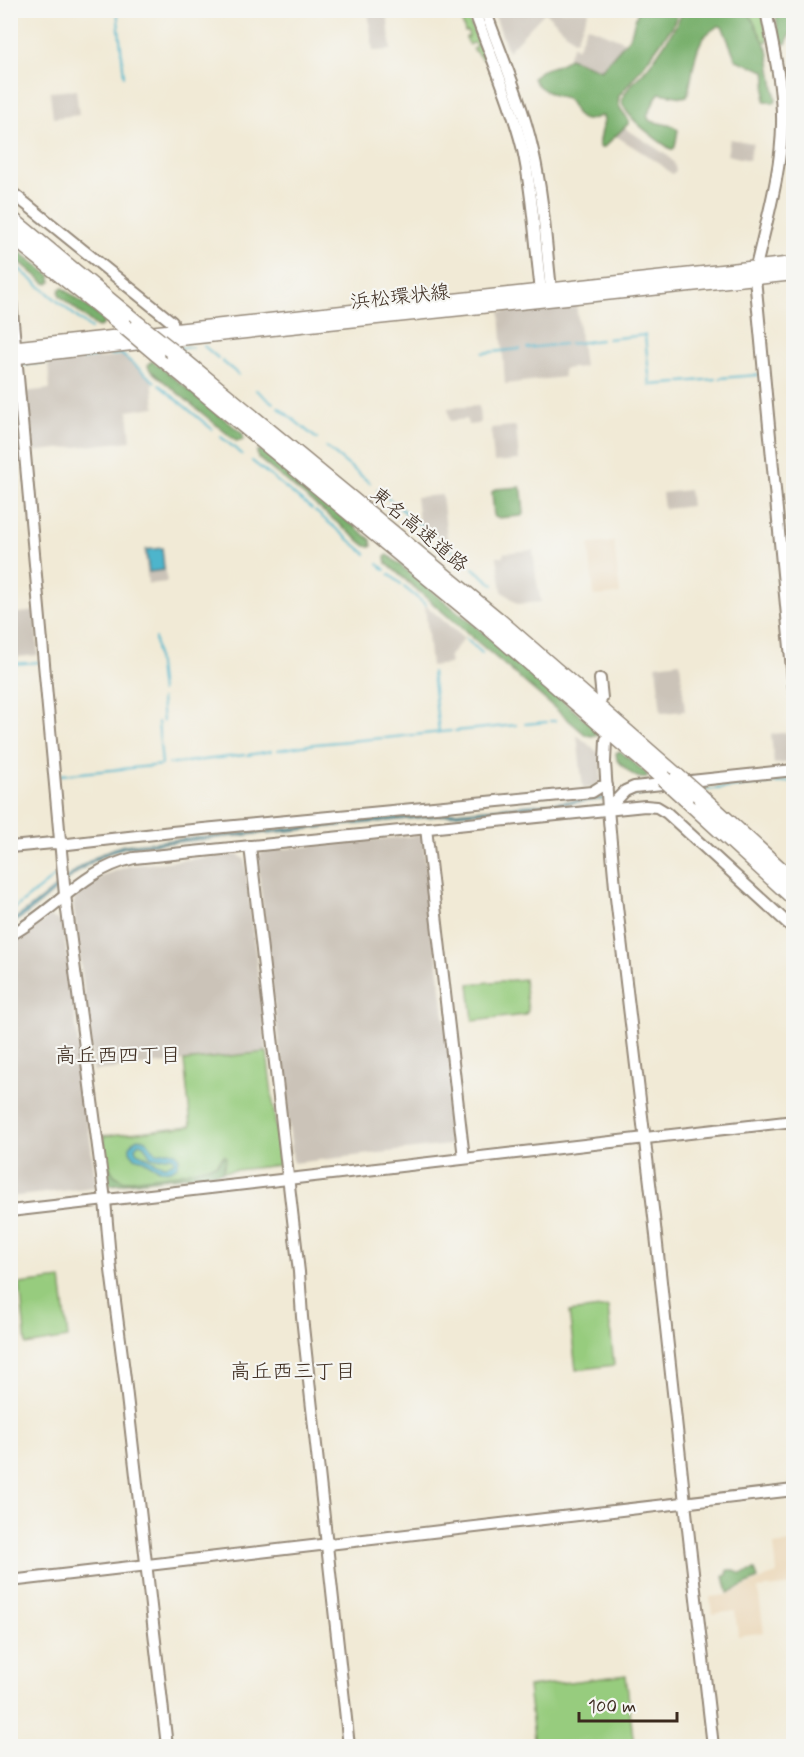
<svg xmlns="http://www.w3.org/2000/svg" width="804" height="1757" viewBox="0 0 804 1757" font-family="Mynerve,'Klee One',sans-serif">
  <rect width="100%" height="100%" fill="#f6f6f2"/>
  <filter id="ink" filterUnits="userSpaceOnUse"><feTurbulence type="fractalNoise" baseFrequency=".0167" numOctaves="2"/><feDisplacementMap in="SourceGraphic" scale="12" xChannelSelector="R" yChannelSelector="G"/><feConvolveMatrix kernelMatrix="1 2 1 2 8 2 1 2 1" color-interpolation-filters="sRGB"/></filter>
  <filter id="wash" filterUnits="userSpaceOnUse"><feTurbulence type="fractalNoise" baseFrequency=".008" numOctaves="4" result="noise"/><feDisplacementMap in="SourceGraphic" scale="24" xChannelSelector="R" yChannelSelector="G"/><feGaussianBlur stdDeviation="1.35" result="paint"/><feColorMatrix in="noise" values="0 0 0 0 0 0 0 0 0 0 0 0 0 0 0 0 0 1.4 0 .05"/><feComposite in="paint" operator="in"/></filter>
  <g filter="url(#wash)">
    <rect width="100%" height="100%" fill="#f1ead6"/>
    <g fill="#ebd8ba">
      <polygon points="614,542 620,594 594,596 589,547 590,544"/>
      <polygon points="793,1542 793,1585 758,1589 764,1632 738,1636 735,1611 712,1614 710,1597 727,1595 777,1573 774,1545"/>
    </g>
    <g fill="#cbc3b8">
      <polygon points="368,11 387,11 391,50 373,51"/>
      <polygon points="493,11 589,11 576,40 574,40 545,12 508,51"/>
      <polygon points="587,26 626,42 601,70 568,57 573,45 577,49"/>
      <polygon points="76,90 79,115 53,118 50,92"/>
      <polygon points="625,128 668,156 674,163 676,171 672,174 659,163 616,136"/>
      <polygon points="730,139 753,143 749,160 727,155"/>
      <polygon points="576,304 584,367 563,369 564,377 505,384 500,312"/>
      <polygon points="122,356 152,380 155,407 128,411 131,441 30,452 23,392 50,389 48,364"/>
      <polygon points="479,406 480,422 478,424 468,425 467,419 450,421 448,408"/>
      <polygon points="514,426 516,427 519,460 494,462 491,428"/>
      <polygon points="689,490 691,506 664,509 662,493"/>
      <polygon points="442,495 448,546 419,522 416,497"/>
      <polygon points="163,547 167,582 148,584 144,549"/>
      <polygon points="533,550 536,577 541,602 518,604 502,591 497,557 504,556 503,553"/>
      <polygon points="425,605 464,638 449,657 450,664 431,666"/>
      <polygon points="36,611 38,655 11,658 11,614"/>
      <polygon points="680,662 685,711 661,713 656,665"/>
      <polygon points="793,732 793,758 786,763 774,764 771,734"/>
      <polygon points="577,735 601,755 601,781 595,786 583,789"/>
      <polygon points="421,835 423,837 459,1142 457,1144 294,1163 293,1162 257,858 263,851"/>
      <polygon points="238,854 245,860 267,1052 94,1071 73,904 76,895 104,875 129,866"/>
      <polygon points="50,916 63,923 96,1185 95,1187 11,1197 11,943 30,931"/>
    </g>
    <g fill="#97cc7e" stroke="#697b4e" stroke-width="1.5">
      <polygon points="459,11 465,11 485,59 481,58 473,49 476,46 474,42 470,45 467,42 466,37 469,37 468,32 465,32"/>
      <polygon points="748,11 762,11 768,41 764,42"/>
      <polygon points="524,979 528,1011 525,1015 473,1021 469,984"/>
      <polygon points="267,1052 280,1163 279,1165 110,1185 109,1184 103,1136 191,1126 184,1061"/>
      <polygon points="61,1279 68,1338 26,1345 20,1284"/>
      <polygon points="608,1307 614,1365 576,1370 569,1312"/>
      <polygon points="626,1675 634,1746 535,1746 528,1687"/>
    </g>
    <g fill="#79b06d" stroke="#5a6d46" stroke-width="1.5">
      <path d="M638 11H679L672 27 644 65 619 96C616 111 627 112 629 123L604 147 601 148 599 145 604 120 603 116C597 116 591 121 585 120 575 118 574 105 567 99 563 96 558 97 554 95 546 92 535 85 533 78 542 65 559 69 569 58L601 70 630 37Z"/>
      <path d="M683 11H748L768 50 776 100 774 103 765 101 764 100C765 92 767 78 765 71L736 60 723 28 720 26H718C714 29 709 32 706 35 693 48 693 79 687 96L682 97 660 93 657 96 647 116 650 121 673 126 678 130 675 147 672 150C658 141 626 118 622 102 624 89 639 78 647 68 661 50 674 31 683 11Z"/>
      <polygon points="776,11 793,11 793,27 786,44 781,43 778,39"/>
      <polygon points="16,249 51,276 51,282 48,284 45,283 14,257 12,254 13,251"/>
      <polygon points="63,288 102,318 104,321 103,325 99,327 96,326 60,296 59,293 60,289"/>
      <polygon points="153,361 243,434 243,440 236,441 150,370 148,366 149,363"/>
      <polygon points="260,450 263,451 371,540 372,546 366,546 258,458 257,451"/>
      <polygon points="520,487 522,491 524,514 521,516 498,518 494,517 492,492 495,489"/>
      <polygon points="388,555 486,635 597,730 598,734 592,736 586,735 386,563 385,557"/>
      <path d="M620 751 647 774V778C635 781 626 768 617 760L616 753Z"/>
      <polygon points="224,1155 226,1158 223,1170 221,1172 110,1185 109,1184 107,1163 114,1175 124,1181 178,1174 213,1165 217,1164"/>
      <polygon points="728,1570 735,1570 740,1574 755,1570 758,1579 728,1593 724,1576 727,1575"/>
    </g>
    <g fill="#4db5cc" stroke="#447075" stroke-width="1.5" fill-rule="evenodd">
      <polygon points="162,548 164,570 149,572 146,550"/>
      <path d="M629 795V797L125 847C76 861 52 901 11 924L10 922C50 898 78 858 124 845Z"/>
      <path d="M138 1138 146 1140 156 1153 168 1151 175 1152 179 1158 178 1165C166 1177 155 1167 144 1160 142 1159 138 1159 135 1157 126 1151 130 1142 138 1138ZM139 1143 144 1145 151 1157 158 1158 171 1156 174 1158V1162C160 1172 149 1155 136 1152L135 1147Z"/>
    </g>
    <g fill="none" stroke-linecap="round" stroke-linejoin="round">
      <g stroke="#4db5cc" stroke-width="2">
        <polyline points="117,10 124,76"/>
        <polyline points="12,263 91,329"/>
        <polyline points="607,339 645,335 650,385 678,383"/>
        <polyline points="569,344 601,340"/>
        <polyline points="204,346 218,358"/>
        <polyline points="180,348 192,347"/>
        <polyline points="527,348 564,344"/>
        <polyline points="483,353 520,349"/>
        <polyline points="121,354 155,382"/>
        <polyline points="110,355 122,354"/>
        <polyline points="79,359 95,357"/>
        <polyline points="222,361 239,375"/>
        <polyline points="23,365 65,360"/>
        <polyline points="720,378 758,375"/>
        <polyline points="681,382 716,379"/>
        <polyline points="159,385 212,429"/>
        <polyline points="256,390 273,403"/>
        <polyline points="278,407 317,439"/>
        <polyline points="10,414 17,413"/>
        <polyline points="221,437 242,454"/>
        <polyline points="326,447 370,483"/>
        <polyline points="252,461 312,509"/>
        <polyline points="377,489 429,532"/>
        <polyline points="315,511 366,554"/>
        <polyline points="441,541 455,553"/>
        <polyline points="378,564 385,570"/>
        <polyline points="473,568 494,585"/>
        <polyline points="389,574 401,584"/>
        <polyline points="404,587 426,605"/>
        <polyline points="155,638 161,692"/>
        <polyline points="465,638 482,653"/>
        <polyline points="30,663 39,662"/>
        <polyline points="10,664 28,663"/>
        <polyline points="432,672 439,732"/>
        <polyline points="161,699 163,722"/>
        <polyline points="550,721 555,721"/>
        <polyline points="158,722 162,764"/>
        <polyline points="525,724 547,722"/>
        <polyline points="455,731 516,725"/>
        <polyline points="385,738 451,731"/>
        <polyline points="278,750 315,744 382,738"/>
        <polyline points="248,755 271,751"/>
        <polyline points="169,764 245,755"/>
        <polyline points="60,775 162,765"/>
        <polyline points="704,790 794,781"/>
        <polyline points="626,796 668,792"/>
        <polyline points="10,912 54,877"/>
      </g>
    </g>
  </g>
  <g filter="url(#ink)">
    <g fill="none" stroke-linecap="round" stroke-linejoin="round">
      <g stroke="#968a7a" stroke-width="14">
        <g id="secondary">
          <path d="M474 10C491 57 511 102 523 150 534 199 535 249 542 298"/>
          <path d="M485 10C502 57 522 102 533 151 544 199 546 249 552 298"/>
          <path d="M766 10C773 48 783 86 782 124 782 169 766 223 756 267L755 278 794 690"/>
          <polyline points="10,191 172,322 173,330"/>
          <polyline points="10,289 65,895 105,1200 111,1270 125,1379 167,1746"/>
          <polyline points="600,679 602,698"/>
          <polyline points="606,740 605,762 608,809 616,898 654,1217 685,1503 713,1746"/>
          <polyline points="608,809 625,791 634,787 794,770"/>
          <polyline points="426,828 464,1158"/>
          <polyline points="250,846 299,1272 302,1317 349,1746"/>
          <polyline points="10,847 53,843 68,844 172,832 592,792 600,787 607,786"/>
          <path d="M10 935C56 911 81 870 134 858L645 806 657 807 667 813 794 929"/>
          <polyline points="10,1211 794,1121"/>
          <polyline points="10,1581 794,1490"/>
        </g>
      </g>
      <g stroke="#968a7a" stroke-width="15">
        <g id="primary">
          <polyline points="10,348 794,263"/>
          <polyline points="10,358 94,348 794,274"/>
        </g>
      </g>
      <g stroke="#968a7a" stroke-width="18">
        <g id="highway">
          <polyline points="10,218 139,325"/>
          <polyline points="10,234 124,326"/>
          <polyline points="172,351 498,620 678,777"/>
          <polyline points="156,353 491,629 663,778"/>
          <polyline points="700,796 794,882"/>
          <polyline points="685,798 794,898"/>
        </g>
      </g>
      <use href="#secondary" stroke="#fff" stroke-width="10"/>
      <use href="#primary" stroke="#fff" stroke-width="12"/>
      <use href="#highway" stroke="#fff" stroke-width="15"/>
      <g stroke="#968a7a" stroke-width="18" stroke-linecap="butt">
        <g id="highway-bridge">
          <polyline points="139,325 172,351"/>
          <polyline points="124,326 156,353"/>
          <polyline points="678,777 700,796"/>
          <polyline points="663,778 685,798"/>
        </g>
      </g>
      <use href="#highway-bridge" stroke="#fff" stroke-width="15"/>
    </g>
  </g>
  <g text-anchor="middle" stroke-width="4.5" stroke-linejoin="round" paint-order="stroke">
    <g font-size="20" fill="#3b2a1e" stroke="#f6f6f2">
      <text transform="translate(400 296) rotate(-6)" y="7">浜松環状線</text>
      <text transform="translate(420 529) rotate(40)" y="7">東名高速道路</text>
    </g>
    <g font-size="21" fill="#3b2a1e" stroke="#f6f6f2">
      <text x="118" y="1062">高丘西四丁目</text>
      <text x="293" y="1378">高丘西三丁目</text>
    </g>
  </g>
  <rect width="804" height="1757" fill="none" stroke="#f6f6f2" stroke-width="36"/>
  <path d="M579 1712v9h98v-9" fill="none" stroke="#3b2a1e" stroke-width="3"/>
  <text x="588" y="1712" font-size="18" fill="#3b2a1e" stroke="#f6f6f2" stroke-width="4.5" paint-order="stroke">100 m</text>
</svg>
